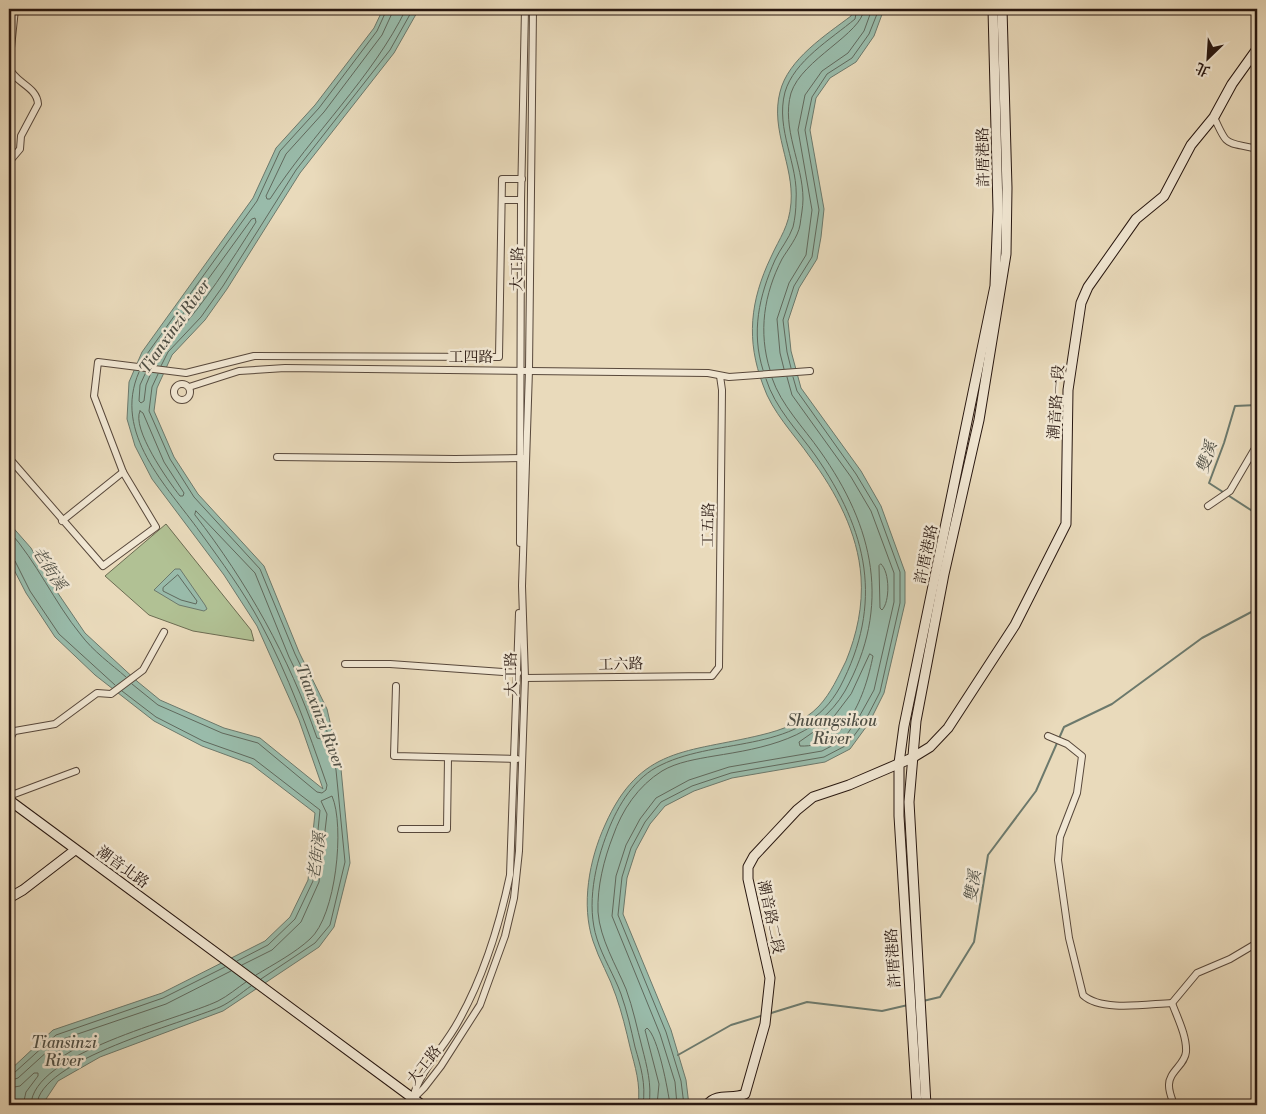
<svg xmlns="http://www.w3.org/2000/svg" width="1266" height="1114" viewBox="0 0 1266 1114" font-family="'Libre Bodoni','Noto Serif TC',serif">
  <rect width="100%" height="100%" fill="#e9dabb"/>
  <filter id="stains"><feTurbulence type="fractalNoise" baseFrequency=".004" numOctaves="4"/><feColorMatrix values="0 0 0 0 .2 0 0 0 0 .09 0 0 0 0 .02 0 0 0 .5 -.17"/></filter>
  <radialGradient id="worn" r=".72"><stop offset=".6" stop-color="#630" stop-opacity="0"/><stop offset="1" stop-color="#630" stop-opacity=".3"/></radialGradient>
  <polygon fill="#b1c194" stroke="#6c6c52" points="166,524 251,630 254,641 193,631 149,615 105,576"/>
  <g fill="#9ba" stroke="#6c796c">
    <polygon points="383,9 419,9 394,53 300,173 227,289 205,320 172,355 157,388 154,411 174,457 198,494 264,566 299,652 327,709 341,769 350,863 334,927 319,947 223,1011 100,1057 58,1081 42,1105 9,1105 9,1071 53,1030 162,993 265,941 290,917 308,880 315,813 251,764 202,746 154,721 95,675 55,637 26,593 9,560 9,523 31,548 51,583 85,633 138,682 160,700 224,728 260,738 323,789 299,720 257,626 224,575 152,479 135,446 127,419 129,382 142,352 253,198 276,148 315,105 374,28"/>
    <path d="M853 9H884L874 36 856 62 830 78 816 98 810 130 824 209 821 237 817 259 799 288 788 321 791 351 801 388 861 471 881 506 905 572V603L884 693 869 723 850 749 825 762 732 778 694 791 665 806 650 824 636 850 627 878 623 914 671 1030 686 1080 689 1105H638C641 1084 635 1067 630 1047 626 1030 622 1013 616 996 610 977 599 960 593 941 581 905 589 860 605 825 640 746 687 753 761 735 782 730 804 722 819 706 831 693 838 677 846 661 857 634 863 606 861 577 858 533 836 492 810 457 794 434 772 412 763 385 746 340 750 301 771 257 780 237 789 227 791 203 794 165 770 130 780 92 788 59 826 35 851 16Z"/>
    <polygon points="175,569 180,569 205,605 207,609 204,611 179,605 154,590"/>
  </g>
  <g fill="none" stroke-linecap="round" stroke-linejoin="round">
    <g stroke="#60695d" stroke-width="1">
      <path d="M394 9 382 35 324 112 286 154 266 196 267 199H270C312 134 373 77 406 9"/>
      <path d="M252 219 255 218 256 222C230 263 205 303 172 339H169L168 335Z"/>
      <polyline points="143,363 147,354 257,201 280,151 319,108 377,31 387,9"/>
      <polyline points="161,366 168,352 201,317 223,286 296,170 390,50 413,9"/>
      <polyline points="791,368 787,352 783,320 794,286 812,257 819,210 805,130 812,97 827,74 852,58 869,34 879,9"/>
      <polyline points="784,369 780,353 777,319 789,283 806,255 812,210 798,130 805,95 822,71 848,53 864,31 872,9"/>
      <path d="M763 370C751 332 759 296 775 260 780 249 789 239 793 227 795 219 796 209 796 201 799 164 775 130 785 92 794 61 831 39 855 19L857 9"/>
      <path d="M770 370C758 332 764 294 782 259 788 249 798 237 800 225 801 217 803 207 803 199 803 164 781 128 791 93 802 59 862 34 864 9"/>
      <polyline points="146,372 140,385 139,401 141,403 144,401 146,385 151,373"/>
      <polyline points="158,374 152,387 149,411 170,459 194,497 260,569 295,654 322,710 336,770 345,862 330,925 315,943 261,979"/>
      <path d="M140 411 143 413 164 462 184 493 183 496H180C168 481 131 428 140 411Z"/>
      <path d="M196 511 255 573 289 657 316 712 321 739 317 738C289 657 247 582 195 515Z"/>
      <path d="M9 531C37 562 54 602 81 635 93 651 111 664 126 677"/>
      <polyline points="9,559 15,561 30,591 59,634 115,685"/>
      <path d="M881 564C890 572 890 602 882 610L880 608 879 566Z"/>
      <polygon points="178,575 197,601 196,604 181,600 163,591 163,588"/>
      <path d="M870 654 873 656C865 695 847 748 800 746L799 742 832 719 851 694Z"/>
      <path d="M132 684 158 705 222 733 258 743 317 792 322 793 326 790 327 785C308 730 288 674 261 624 244 592 221 561 200 532 167 486 112 433 139 372"/>
      <polyline points="122,691 156,717 203,741 254,759 320,810 313,881 295,919 268,945 237,961"/>
      <path d="M242 965 272 950 301 922 319 882 327 814 321 801 332 796C345 826 336 916 310 939 295 953 274 964 256 975"/>
      <polygon points="76,1042 79,1044 78,1047 55,1061 52,1061 52,1057 63,1047"/>
      <polyline points="9,1074 14,1073 56,1035 163,998 225,967"/>
      <polyline points="9,1081 18,1078 60,1040 166,1004 231,971"/>
      <polyline points="9,1088 20,1086 34,1073 38,1073 38,1076 26,1092 23,1105"/>
      <path d="M31 1105C32 1053 178 1020 218 1001 228 996 237 988 246 982"/>
      <path d="M37 1105C38 1060 184 1023 220 1007 231 1002 241 993 251 986"/>
      <path d="M643 1105C646 1083 641 1068 635 1047 631 1029 627 1011 621 994 614 975 603 958 597 939 586 905 595 864 608 831 618 805 635 777 661 765 720 736 803 755 840 687 884 603 868 531 815 455 798 431 775 408 766 379"/>
      <path d="M649 1105C652 1084 647 1067 642 1047 637 1028 633 1008 626 989 616 965 600 939 598 912 597 887 604 859 613 836 622 810 638 786 662 771 677 762 697 759 714 756 764 748 817 739 845 691 892 606 874 527 820 451 804 428 781 405 772 378"/>
      <path d="M657 1105 659 1084 645 1030 647 1028C658 1036 668 1090 670 1105"/>
      <polyline points="677,1105 675,1082 660,1034 612,916 616,876 626,845 640,819 656,798 689,780 729,767 822,751 843,740 859,717 874,690 894,602 894,573 871,511 851,477 792,395 787,377"/>
      <polyline points="684,1105 681,1081 666,1032 618,915 622,877 631,848 645,822 661,802 692,786 731,773 824,757 847,745 865,721 880,692 900,603 900,572 877,509 856,474 797,391 793,377"/>
    </g>
    <g stroke="#6c796c" stroke-width="2">
      <polyline points="1257,405 1235,406 1224,443 1209,483 1257,514"/>
      <polyline points="923,1001 940,997 974,942 988,855 1036,791 1064,727 1112,704 1202,638 1257,609"/>
      <polyline points="768,1014 807,1002 882,1011 908,1005"/>
      <polyline points="678,1055 731,1025 764,1015"/>
    </g>
    <g stroke="#58483b" stroke-width="8">
      <g id="street">
        <path d="M1214 117C1228 149 1226 141 1257 149"/>
        <path d="M9 162 20 149 21 136 38 104C37 86 14 83 9 67L15 9"/>
        <polyline points="502,200 521,200"/>
        <circle cx="182" cy="392" r="8"/>
        <polyline points="189,387 239,371 285,368 708,373 729,377 810,371"/>
        <polyline points="277,457 455,459 523,458"/>
        <polyline points="9,458 103,566 156,527 123,472 94,396 98,362 186,373 254,356 499,357 502,179 522,179"/>
        <polyline points="1208,506 1230,491 1254,450 1257,449"/>
        <polyline points="62,521 123,472"/>
        <polyline points="520,543 521,200 525,9"/>
        <polyline points="345,664 390,664 518,673"/>
        <polyline points="525,678 712,676 719,667 722,390 720,376"/>
        <polyline points="396,686 394,756 517,759"/>
        <polyline points="9,732 55,724 97,693 111,694 143,670 164,632"/>
        <path d="M1048 736 1067 744 1082 756 1077 793 1060 837 1058 860 1069 938 1083 995C1101 1012 1147 1004 1172 1003"/>
        <polyline points="9,741 13,733"/>
        <polyline points="9,796 76,771"/>
        <polyline points="401,829 447,829 448,758"/>
        <path d="M1172 1003C1177 1017 1187 1036 1186 1052 1185 1065 1168 1072 1169 1086 1169 1092 1172 1099 1174 1105"/>
        <polyline points="1172,1003 1197,973 1230,959 1257,943"/>
        <path d="M413 1097C421 1069 444 1048 458 1022 484 976 499 927 510 875L519 613"/>
        <polyline points="407,1105 424,1088 441,1066 480,1005 505,936 514,898 519,851 525,678 522,586 529,370 533,9"/>
      </g>
    </g>
    <g stroke="#281710" stroke-width="11">
      <g id="secondary">
        <polyline points="9,800 422,1105"/>
        <polyline points="9,898 23,890 75,850"/>
        <path d="M707 1105C717 1092 732 1100 745 1094L765 1024 770 978 748 879V867L754 856 797 810 813 797 849 785 912 758 930 747 948 728 1015 625 1066 524 1068 390 1081 303 1088 287 1136 219 1164 196 1191 145 1214 117 1232 84 1257 49"/>
        <polyline points="917,1105 899,816 899,763 904,726 995,286 998,210 993,9"/>
        <polyline points="926,1105 909,802 916,721 944,574 979,420 1006,254 1007,188 1002,9"/>
      </g>
    </g>
    <use href="#street" stroke="#f1e7d3" stroke-width="6"/>
    <use href="#secondary" stroke="#f1e7d3" stroke-width="9"/>
  </g>
  <g text-anchor="middle" stroke-width="5" stroke-linejoin="round" paint-order="stroke">
    <g font-size="15" fill="#281710" stroke="#f1e7d3">
      <text transform="translate(983 157) rotate(-91)" y="5">許厝港路</text>
      <text transform="translate(517 269) rotate(-89)" y="5">大工路</text>
      <text x="471" y="362">工四路</text>
      <text transform="translate(1056 402) rotate(-86)" y="5">潮音路一段</text>
      <text transform="translate(708 525) rotate(-89)" y="5">工五路</text>
      <text transform="translate(926 554) rotate(-78)" y="5">許厝港路</text>
      <text transform="translate(621 664) rotate(-1)" y="5">工六路</text>
      <text transform="translate(511 674) rotate(-90)" y="5">大工路</text>
      <text transform="translate(123 867) rotate(36)" y="5">潮音北路</text>
      <text transform="translate(771 917) rotate(78)" y="5">潮音路二段</text>
      <text transform="translate(893 958) rotate(-94)" y="5">許厝港路</text>
      <text transform="translate(424 1065) rotate(-51)" y="5">大工路</text>
    </g>
    <g font-size="16" font-style="italic" fill="#505046" stroke="#f1e7d3">
      <text transform="translate(174 326) rotate(-55)" y="6">Tianxinzi River</text>
      <text transform="translate(1206 457) rotate(-72)" y="6">雙溪</text>
      <text transform="translate(50 568) rotate(57)" y="6">老街溪</text>
      <text transform="translate(321 716) rotate(69)" y="6">Tianxinzi River</text>
      <text x="832" y="726">Shuangsikou<tspan x="832" dy="18">River</tspan></text>
      <text transform="translate(316 856) rotate(-82)" y="6">老街溪</text>
      <text transform="translate(972 886) rotate(-81)" y="6">雙溪</text>
      <text x="64" y="1048">Tiansinzi<tspan x="64" dy="18">River</tspan></text>
    </g>
  </g>
  <rect width="1266" height="1114" fill="none" stroke="#e9dabb" stroke-width="30"/>
  <rect x="10" y="10" width="1246" height="1094" fill="none" stroke="#281710" stroke-width="2.5"/>
  <rect x="15" y="15" width="1236" height="1084" fill="none" stroke="#281710"/>
  <g transform="translate(1208 58) rotate(205)" stroke="#f1e7d3" stroke-width="4" paint-order="stroke">
  <path d="M0-4L9 19L0 12L-9 19Z" fill="#281710"/>
  <text y="-8" font-size="14" font-weight="bold" text-anchor="middle" fill="#281710">北</text>
  </g>
  <rect width="100%" height="100%" filter="url(#stains)"/>
  <rect width="100%" height="100%" fill="url(#worn)"/>
</svg>
